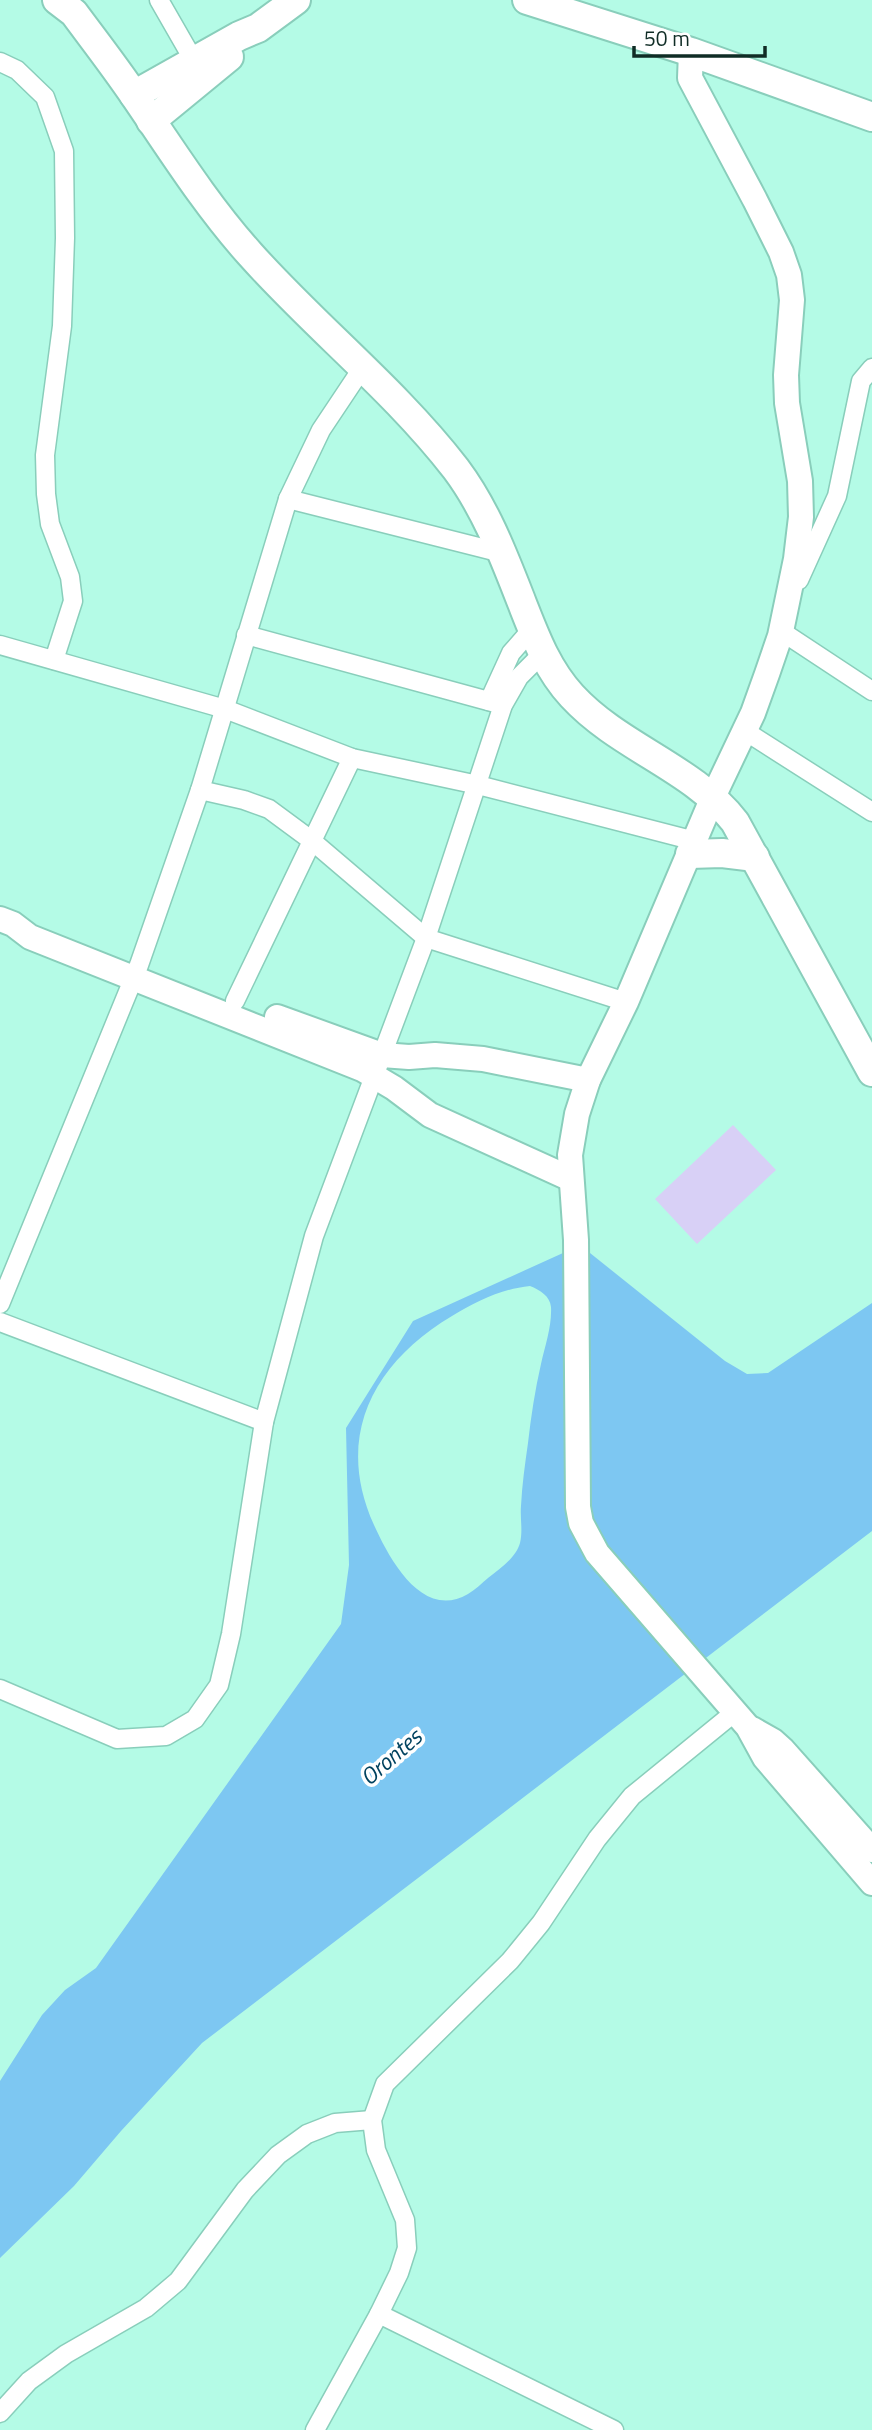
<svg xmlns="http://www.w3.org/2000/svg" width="872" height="2430" viewBox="0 0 872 2430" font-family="'Titillium Web',sans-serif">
  <rect width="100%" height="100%" fill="#b4fbe6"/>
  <polygon fill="#d8d0f6" points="733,1125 776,1170 697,1244 655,1199"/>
  <path fill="#7dc7f2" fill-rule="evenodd" d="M563 1253H590L725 1361 747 1374 768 1373 872 1303V1531L202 2043 121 2131 74 2186 0 2258V2081L42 2015 65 1990 96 1968 341 1624 349 1565 346 1428 413 1321ZM530 1286C540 1290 550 1296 551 1307 552 1326 545 1346 541 1364 535 1390 531 1416 528 1443 525 1464 522 1485 521 1506 520 1518 523 1531 520 1543 516 1558 500 1568 488 1578 482 1583 475 1590 468 1594 422 1621 389 1558 374 1525 334 1437 373 1363 452 1316 477 1301 501 1289 530 1286Z"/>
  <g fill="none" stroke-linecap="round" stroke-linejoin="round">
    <g stroke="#89cebb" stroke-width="21">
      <g id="street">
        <polyline points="159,0 194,61"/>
        <polyline points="0,62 17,70 45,97 64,151 65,238 62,326 45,455 46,494 50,524 70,577 73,601 54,660"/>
        <polyline points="288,499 502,553"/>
        <polyline points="799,580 837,496 861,381 872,368"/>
        <polyline points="781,631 872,691"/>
        <polyline points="246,635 503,705"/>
        <polyline points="0,645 225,709 352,758 478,785 695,841"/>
        <polyline points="489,701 511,653 532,629"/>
        <polyline points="745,731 872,812"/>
        <polyline points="200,790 244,800 269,809 311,840 426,938 626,1002"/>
        <polyline points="235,1001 352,758"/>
        <polyline points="0,1304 139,965 200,790 288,499 321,430 363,367"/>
        <polyline points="0,1322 264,1422"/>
        <polyline points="0,1689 117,1739 166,1736 195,1719 219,1685 231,1634 264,1422 314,1236 426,938 503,705 519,677 542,654"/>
        <polyline points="379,2314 614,2430"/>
        <polyline points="0,2413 29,2381 66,2354 146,2308 178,2281 245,2190 278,2155 307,2134 335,2123 372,2120"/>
        <polyline points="315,2430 379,2314 399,2273 407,2248 405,2220 376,2150 372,2120 385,2084 510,1961 541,1923 597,1839 632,1796 735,1712"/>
      </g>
    </g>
    <g stroke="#89cebb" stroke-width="28">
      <g id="secondary">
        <polyline points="691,52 690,78 755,200 781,252 789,275 792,300 786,375 787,403 800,481 801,517 796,559 780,636 767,674 753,713 713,797 626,1002 588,1080 577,1114 570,1155 576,1240 578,1507 581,1523 597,1553 748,1727 765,1758 872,1883"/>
        <polyline points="0,919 13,924 30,937 362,1069 394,1088 430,1115 571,1179"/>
        <polyline points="277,1017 382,1055 409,1057 435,1055 483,1059 588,1080"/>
        <polyline points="752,1729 773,1741 783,1750 872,1850"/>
      </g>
    </g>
    <g stroke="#89cebb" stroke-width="32">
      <g id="primary">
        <path d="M57 0 74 13C94 40 115 67 134 95 171 149 206 205 250 254 316 328 395 390 456 469 486 509 504 557 522 603 535 636 547 669 572 696 620 748 692 767 735 822L872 1072"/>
        <polyline points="527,0 691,52 872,117"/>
        <polyline points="134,95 239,36 258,28 296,0"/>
        <polyline points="151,121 229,57"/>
        <polyline points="690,854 722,853 755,857"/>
      </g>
    </g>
    <use href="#street" stroke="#fff" stroke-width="18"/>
    <use href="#secondary" stroke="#fff" stroke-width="24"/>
    <use href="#primary" stroke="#fff" stroke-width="28"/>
  </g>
  <g text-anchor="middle" stroke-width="7" stroke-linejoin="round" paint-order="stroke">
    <g font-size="23" font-style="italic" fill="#00425f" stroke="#fff">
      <text transform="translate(391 1757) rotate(-41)" y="8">Orontes</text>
    </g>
  </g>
  <path d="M634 46v10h131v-10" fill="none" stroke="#0f2c25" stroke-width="3.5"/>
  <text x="644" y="46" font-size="21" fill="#0f2c25" stroke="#ffffff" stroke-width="5" paint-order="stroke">50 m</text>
</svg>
